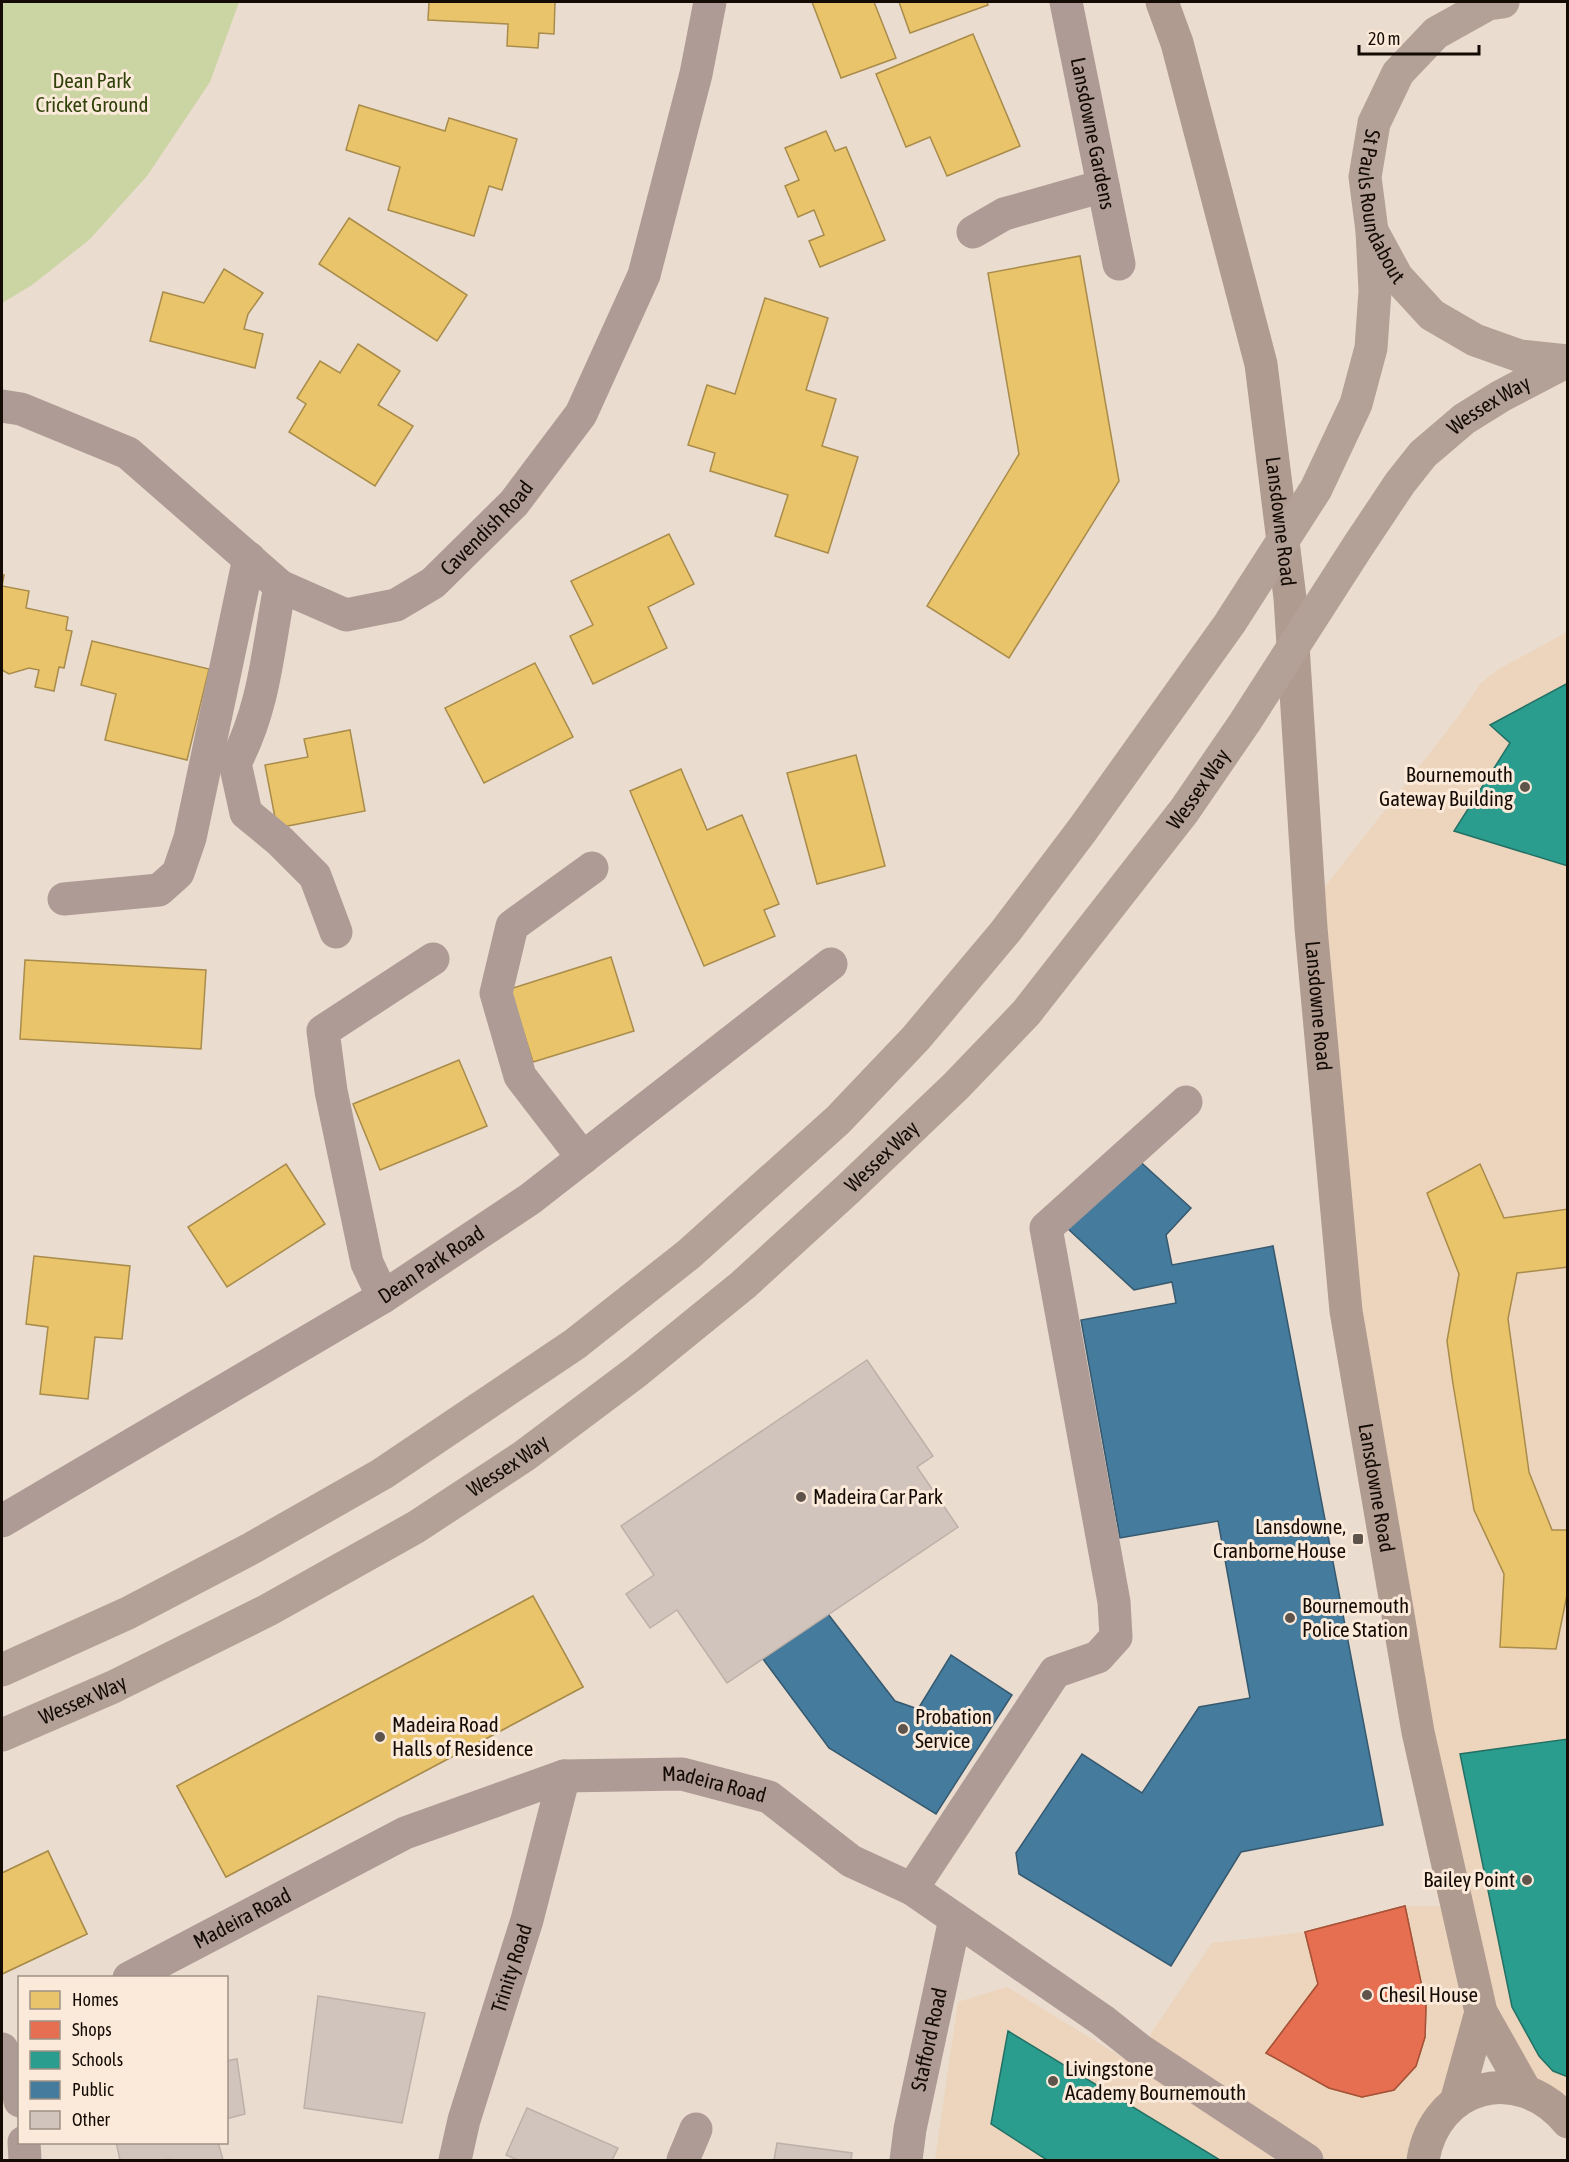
<svg xmlns="http://www.w3.org/2000/svg" width="1569" height="2162" viewBox="0 0 1569 2162" font-family="'Asap Condensed',sans-serif">
  <rect width="100%" height="100%" fill="#eadcce"/>
  <g fill="#edd4bc">
    <polygon points="1567,632 1567,2108 1549,2102 1482,2013 1436,2121 1404,2160 1318,2160 1140,2050 1212,1943 1305,1932 1405,1906 1457,1906 1406,1656 1310,906 1458,717 1481,683 1499,669"/>
    <polygon points="1007,1987 1290,2160 935,2160 958,2002"/>
  </g>
  <polygon fill="#cbd5a4" points="2,2 239,2 210,82 147,176 89,240 32,285 2,303"/>
  <g fill="#e9c46a" stroke="#a98c4b" stroke-width="1.5">
    <polygon points="429,2 555,2 554,34 539,33 538,48 507,46 508,24 428,20"/>
    <polygon points="812,2 874,2 896,58 841,78"/>
    <polygon points="899,2 987,2 988,5 910,33"/>
    <polygon points="973,34 1020,146 947,176 930,137 906,147 876,74"/>
    <polygon points="359,105 445,131 449,118 517,139 502,190 489,186 474,236 388,210 400,167 346,150"/>
    <polygon points="826,131 835,151 846,147 885,240 820,267 809,241 824,235 814,210 798,217 785,186 799,180 785,148"/>
    <polygon points="349,218 467,295 437,341 319,264"/>
    <polygon points="1080,256 1119,481 1009,658 927,606 1019,454 988,273"/>
    <polygon points="224,269 263,293 248,314 244,329 263,334 255,368 150,341 163,292 204,303"/>
    <polygon points="765,298 828,318 806,390 836,399 822,446 858,457 828,553 775,536 788,495 710,471 715,453 688,445 707,385 735,394"/>
    <polygon points="358,344 400,371 378,405 413,426 375,486 289,432 306,404 297,398 320,361 340,373"/>
    <polygon points="669,534 694,584 648,607 667,648 593,684 570,636 593,625 571,581"/>
    <polygon points="2,575 4,575 2,586 29,591 26,608 68,617 66,630 72,631 64,668 59,667 54,691 35,687 39,670 29,668 9,674 2,670"/>
    <polygon points="92,641 209,669 187,760 105,740 116,694 81,685"/>
    <polygon points="535,663 573,737 484,783 445,708"/>
    <polygon points="350,730 365,811 277,828 265,765 308,757 304,739"/>
    <polygon points="856,755 885,866 817,884 787,773"/>
    <polygon points="681,769 707,830 742,815 779,904 764,910 775,936 704,966 630,791"/>
    <polygon points="611,957 634,1031 533,1062 510,989"/>
    <polygon points="25,960 206,970 201,1049 20,1039"/>
    <polygon points="459,1060 487,1126 380,1170 353,1104"/>
    <polygon points="286,1164 325,1224 227,1287 188,1227"/>
    <polygon points="1480,1164 1504,1218 1568,1209 1568,1267 1517,1273 1508,1319 1529,1472 1552,1530 1568,1530 1568,1590 1556,1649 1500,1647 1504,1574 1474,1510 1453,1384 1447,1341 1459,1274 1427,1193"/>
    <polygon points="34,1256 130,1266 122,1339 95,1337 88,1399 40,1394 48,1327 26,1324"/>
    <polygon points="533,1596 583,1687 226,1877 177,1786"/>
    <polygon points="533,1596 583,1687 226,1877 177,1786"/>
    <polygon points="48,1851 87,1934 2,1974 2,1873"/>
    <polygon points="48,1851 87,1934 2,1974 2,1873"/>
    <polygon points="1405,1906 1426,2006 1425,2037 1416,2066 1394,2090 1362,2097 1329,2088 1266,2053 1318,1984 1305,1932"/>
  </g>
  <polygon fill="#e76f51" stroke="#a8513a" stroke-width="1.5" points="1405,1906 1426,2006 1425,2037 1416,2066 1394,2090 1362,2097 1329,2088 1266,2053 1318,1984 1305,1932"/>
  <g fill="#2a9d8f" stroke="#237165" stroke-width="1.5">
    <polygon points="1568,683 1568,866 1454,831 1510,743 1490,725"/>
    <polygon points="1568,1739 1568,2077 1553,2071 1539,2056 1512,2007 1460,1754"/>
    <polygon points="1008,2031 1220,2160 1047,2160 991,2124"/>
  </g>
  <g fill="#457b9d" stroke="#36596f" stroke-width="1.5">
    <polygon points="1134,1156 1191,1208 1166,1235 1172,1265 1273,1246 1383,1825 1241,1852 1171,1966 1019,1874 1016,1853 1082,1754 1142,1793 1199,1707 1250,1698 1218,1521 1120,1538 1081,1320 1176,1303 1172,1282 1134,1290 1067,1228"/>
    <polygon points="828,1614 895,1701 918,1709 951,1655 1012,1695 936,1814 829,1748 763,1659"/>
  </g>
  <g fill="#d1c4bc" stroke="#bdb0a8" stroke-width="1.5">
    <polygon points="867,1360 933,1456 917,1467 958,1527 727,1683 677,1610 650,1628 626,1594 654,1575 621,1526"/>
    <polygon points="318,1996 425,2013 402,2123 304,2108"/>
    <polygon points="237,2059 245,2114 226,2119 226,2061"/>
    <polygon points="527,2108 618,2148 612,2160 518,2160 506,2155"/>
    <polygon points="116,2142 218,2142 223,2160 170,2160 170,2159 162,2160 120,2160"/>
    <polygon points="777,2143 852,2153 851,2160 774,2160"/>
  </g>
  <g fill="none" stroke-linecap="round" stroke-linejoin="round">
    <g stroke="#ae9b95" stroke-width="33">
      <path id="s1" d="M1066 2 1119 264"/>
      <polyline points="973,232 1004,214 1103,186"/>
      <path id="s2" d="M2 406 21 409 128 453 280 586 346 615 396 605 433 583 514 503 581 414 644 275 696 74 710 2"/>
      <path d="M280 586C268 648 265 707 235 763L246 813 280 841 315 876 336 932"/>
      <polyline points="64,899 159,890 178,873 190,838 249,558"/>
      <polyline points="583,1158 520,1076 496,993 512,926 592,868"/>
      <polyline points="383,1297 367,1263 331,1091 323,1031 433,959"/>
      <path id="s3" d="M2 1521 383 1297 530 1199 831 964"/>
      <polyline points="912,1889 1055,1672 1098,1657 1116,1637 1114,1602 1046,1228 1186,1102"/>
      <path id="s4" d="M129 1978 405 1833 564 1776 682 1774 769 1797 851 1861 912 1889 1102 2020 1140 2050 1307 2160"/>
      <polyline points="2,2049 17,2085 20,2101"/>
      <polyline points="24,2142 25,2160"/>
      <path id="s5" d="M455 2160 464 2120 527 1920 564 1776"/>
      <polyline points="683,2160 696,2129"/>
      <path id="s6" d="M906 2160 910 2129 955 1919"/>
    </g>
    <g stroke="#b09b91" stroke-width="33">
      <path id="s7" d="M1162 2 1177 43 1261 364 1290 598 1311 928 1346 1311 1418 1732 1481 2012 1525 2090"/>
      <polyline points="1456,2102 1481,2012"/>
      <path d="M1423 2160C1435 2084 1519 2062 1568 2122"/>
    </g>
    <g stroke="#b3a198" stroke-width="33">
      <path id="s8" d="M1503 2 1488 4 1436 33 1398 73 1374 123 1365 177 1372 231 1397 277 1432 315 1475 340 1520 356 1568 361"/>
      <polyline points="2,1670 128,1613 252,1548 382,1474 575,1344 689,1254 838,1120 916,1038 1005,932 1083,829 1230,623 1316,489 1356,404 1371,348 1375,291 1372,231"/>
      <path id="s9" d="M2 1735 113 1687 268 1610 416 1527 524 1456 636 1372 743 1285 848 1189 956 1086 1026 1013 1184 811 1245 722 1358 546 1400 483 1423 454 1464 419 1501 396 1566 362"/>
    </g>
  </g>
  <g fill="#5f544b" stroke="#fbeada" stroke-width="2">
    <circle cx="1525" cy="787" r="6"/>
    <circle cx="801" cy="1497" r="6"/>
    <rect x="1352" y="1533" width="12" height="12" rx="3"/>
    <circle cx="1290" cy="1618" r="6"/>
    <circle cx="903" cy="1729" r="6"/>
    <circle cx="380" cy="1737" r="6"/>
    <circle cx="1527" cy="1880" r="6"/>
    <circle cx="1367" cy="1995" r="6"/>
    <circle cx="1053" cy="2081" r="6"/>
  </g>
  <g text-anchor="middle" stroke-width="6" stroke-linejoin="round" paint-order="stroke">
    <g font-size="21" fill="#304209" stroke="#fbeada">
      <text x="92" y="88">Dean Park<tspan x="92" dy="24">Cricket Ground</tspan></text>
    </g>
    <g font-size="21" fill="#140b04" stroke="#fbeada">
      <text dy="7" stroke="none"><textPath href="#s1" startOffset="134">Lansdowne Gardens</textPath></text>
      <text dy="7" stroke="none"><textPath href="#s8" startOffset="272">St Pauls Roundabout</textPath></text>
      <text dy="7" stroke="none"><textPath href="#s9" startOffset="2032">Wessex Way</textPath></text>
      <text dy="7" stroke="none"><textPath href="#s7" startOffset="534">Lansdowne Road</textPath></text>
      <text dy="7" stroke="none"><textPath href="#s2" startOffset="580">Cavendish Road</textPath></text>
      <text dy="7" stroke="none"><textPath href="#s9" startOffset="1546">Wessex Way</textPath></text>
      <text dy="7" stroke="none"><textPath href="#s7" startOffset="1020">Lansdowne Road</textPath></text>
      <text dy="7" stroke="none"><textPath href="#s9" startOffset="1060">Wessex Way</textPath></text>
      <text dy="7" stroke="none"><textPath href="#s3" startOffset="500">Dean Park Road</textPath></text>
      <text dy="7" stroke="none"><textPath href="#s9" startOffset="574">Wessex Way</textPath></text>
      <text dy="7" stroke="none"><textPath href="#s7" startOffset="1506">Lansdowne Road</textPath></text>
      <text dy="7" stroke="none"><textPath href="#s9" startOffset="88">Wessex Way</textPath></text>
      <text dy="7" stroke="none"><textPath href="#s4" startOffset="632">Madeira Road</textPath></text>
      <text dy="7" stroke="none"><textPath href="#s4" startOffset="128">Madeira Road</textPath></text>
      <text dy="7" stroke="none"><textPath href="#s5" startOffset="200">Trinity Road</textPath></text>
      <text dy="7" stroke="none"><textPath href="#s6" startOffset="123">Stafford Road</textPath></text>
    </g>
    <g font-size="21" fill="#140b04" stroke="#fbeada" text-anchor="start">
      <text x="1513" y="782" text-anchor="end">Bournemouth<tspan x="1513" dy="24">Gateway Building</tspan></text>
      <text x="813" y="1504">Madeira Car Park</text>
      <text x="1346" y="1534" text-anchor="end">Lansdowne,<tspan x="1346" dy="24">Cranborne House</tspan></text>
      <text x="1302" y="1613">Bournemouth<tspan x="1302" dy="24">Police Station</tspan></text>
      <text x="915" y="1724">Probation<tspan x="915" dy="24">Service</tspan></text>
      <text x="392" y="1732">Madeira Road<tspan x="392" dy="24">Halls of Residence</tspan></text>
      <text x="1515" y="1887" text-anchor="end">Bailey Point</text>
      <text x="1379" y="2002">Chesil House</text>
      <text x="1065" y="2076">Livingstone<tspan x="1065" dy="24">Academy Bournemouth</tspan></text>
    </g>
  </g>
  <rect width="1569" height="2162" fill="none" stroke="#140b04" stroke-width="6"/>
  <rect x="18" y="1976" width="210" height="168" fill="#fbeada" stroke="#9f9184" stroke-width="1.5"/>
  <rect x="30" y="1991" width="30" height="18" fill="#e9c46a" stroke="#9f9184" stroke-width="1.5"/>
  <text x="72" y="2006" font-size="18" fill="#140b04">Homes</text>
  <rect x="30" y="2021" width="30" height="18" fill="#e76f51" stroke="#9f9184" stroke-width="1.5"/>
  <text x="72" y="2036" font-size="18" fill="#140b04">Shops</text>
  <rect x="30" y="2051" width="30" height="18" fill="#2a9d8f" stroke="#9f9184" stroke-width="1.5"/>
  <text x="72" y="2066" font-size="18" fill="#140b04">Schools</text>
  <rect x="30" y="2081" width="30" height="18" fill="#457b9d" stroke="#9f9184" stroke-width="1.5"/>
  <text x="72" y="2096" font-size="18" fill="#140b04">Public</text>
  <rect x="30" y="2111" width="30" height="18" fill="#d1c4bc" stroke="#9f9184" stroke-width="1.5"/>
  <text x="72" y="2126" font-size="18" fill="#140b04">Other</text>
  <path d="M1359 45v9h120v-9" fill="none" stroke="#140b04" stroke-width="3"/>
  <text x="1368" y="45" font-size="18" fill="#140b04" stroke="#fbeada" stroke-width="4.5" paint-order="stroke">20 m</text>
</svg>
